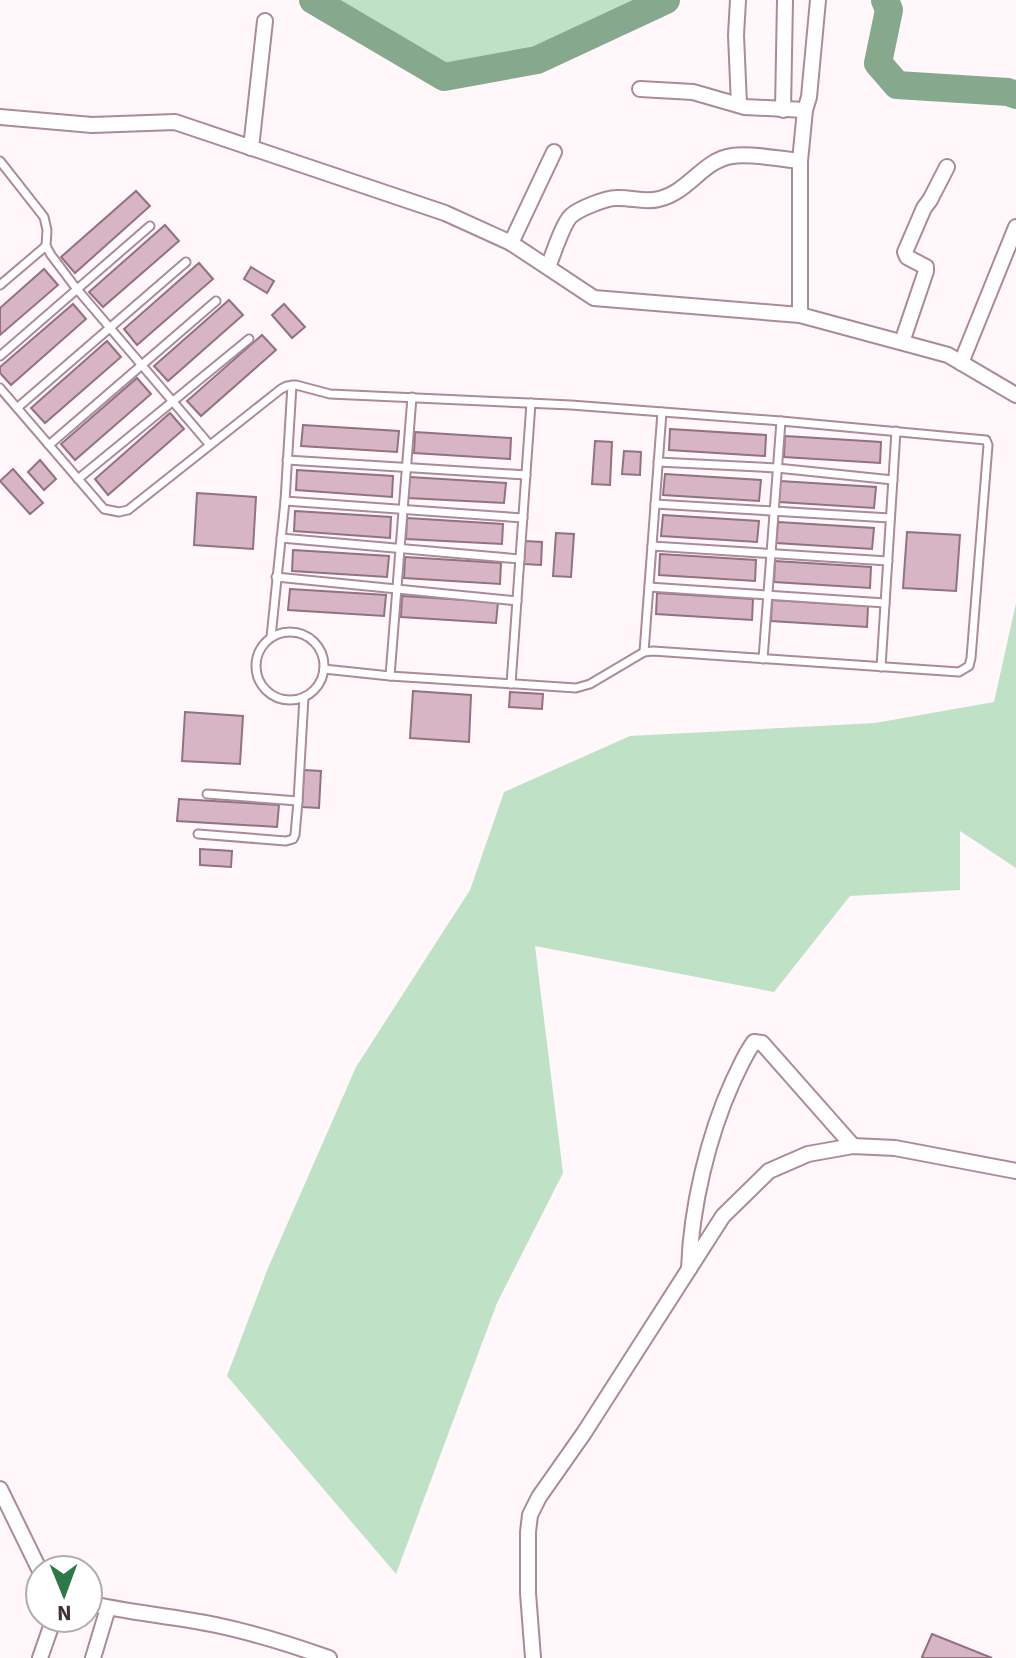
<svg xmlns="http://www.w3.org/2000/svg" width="1016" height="1658" viewBox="0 0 1016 1658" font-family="'Source Sans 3',sans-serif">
  <rect width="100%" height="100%" fill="#fff7fa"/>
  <g fill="#bfe2c7">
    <polygon points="313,0 666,0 537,60 444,77"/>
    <polygon points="1016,603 1016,868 960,831 960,890 850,896 774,992 535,946 563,1173 497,1303 396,1574 227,1376 268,1268 356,1067 470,890 504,792 630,736 875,723 994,702"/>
  </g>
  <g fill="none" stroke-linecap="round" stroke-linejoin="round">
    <g stroke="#86a98e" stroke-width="28">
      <polyline points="313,0 444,77 537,60 666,0"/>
      <polyline points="885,0 889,10 878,63 897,85 1008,92 1016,95"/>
    </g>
  </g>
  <g fill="#d8b5c4" stroke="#927280" stroke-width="2">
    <polygon points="136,191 150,206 75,273 61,257"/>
    <polygon points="165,225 179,241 103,307 89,292"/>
    <polygon points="199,263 213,279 137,345 124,329"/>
    <polygon points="251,267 274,281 267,293 244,279"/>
    <polygon points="44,269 58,285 0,335 0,308"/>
    <polygon points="229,300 243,315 168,381 154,366"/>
    <polygon points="73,304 86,319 11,385 0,373 0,367"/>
    <polygon points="284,304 305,327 292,338 272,315"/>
    <polygon points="262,335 276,350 201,416 187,401"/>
    <polygon points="107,341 121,357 45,423 31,408"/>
    <polygon points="137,378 151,394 75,460 61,444"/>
    <polygon points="170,413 184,429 108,495 95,479"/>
    <polygon points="303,425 399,431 397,452 301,446"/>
    <polygon points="670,429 766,435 765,456 669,450"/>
    <polygon points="415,432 511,438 510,459 414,453"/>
    <polygon points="785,436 881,442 880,463 784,457"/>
    <polygon points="595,441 612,442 610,485 592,484"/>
    <polygon points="624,451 641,452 640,475 622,474"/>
    <polygon points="40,460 56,479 44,490 28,472"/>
    <polygon points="13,469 43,503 30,514 0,481"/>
    <polygon points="297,470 393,476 392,497 296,490"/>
    <polygon points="665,474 761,480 759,501 663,495"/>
    <polygon points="410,477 506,483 504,503 408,498"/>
    <polygon points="780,481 876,487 874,508 779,502"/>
    <polygon points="197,493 256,497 253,549 194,545"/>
    <polygon points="295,511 391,517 390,538 294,531"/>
    <polygon points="663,515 759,521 757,542 661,536"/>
    <polygon points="407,518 503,524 502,544 406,539"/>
    <polygon points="778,522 874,528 872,549 776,543"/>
    <polygon points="907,532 960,535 956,591 903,588"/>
    <polygon points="556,533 574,534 571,577 553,576"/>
    <polygon points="525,541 542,542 541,565 524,564"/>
    <polygon points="293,550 389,556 387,577 292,571"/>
    <polygon points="660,554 756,560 755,581 659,575"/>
    <polygon points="405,557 501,563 500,584 404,578"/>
    <polygon points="775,561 871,567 870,588 774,582"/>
    <polygon points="290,589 386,595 384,616 288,610"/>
    <polygon points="657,593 753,599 752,620 656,614"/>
    <polygon points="402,596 498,602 496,623 401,617"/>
    <polygon points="772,600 868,606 867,627 771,621"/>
    <polygon points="413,691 471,695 469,742 410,738"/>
    <polygon points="510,692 543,694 542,709 509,707"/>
    <polygon points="185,712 243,716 240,764 182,761"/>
    <polygon points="304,770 321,771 319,808 302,807"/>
    <polygon points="179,799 279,805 277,827 177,821"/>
    <polygon points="200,849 232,851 231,867 200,865"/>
    <polygon points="932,1634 992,1658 925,1658 922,1657"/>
  </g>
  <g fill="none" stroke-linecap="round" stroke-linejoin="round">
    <g stroke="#ab8a99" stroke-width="11">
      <g id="service">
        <polyline points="0,161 44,217 47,230 46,246 51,255 76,288 209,444"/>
        <polyline points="0,285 46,246"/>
        <polyline points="0,356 150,226"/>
        <polyline points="0,388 104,509 119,512 128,510 281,389 287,386 296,385 330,394 571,405 781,421 986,440 988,445 971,658 969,666 959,672 653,651 644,652 590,684 576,688 390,676 324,669"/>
        <polyline points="17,408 186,262"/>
        <polyline points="49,445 216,301"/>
        <polyline points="287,460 526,475"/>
        <polyline points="658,462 777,468 893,480"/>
        <polyline points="78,479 249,339"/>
        <polyline points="285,501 523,518"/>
        <polyline points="655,504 890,518"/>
        <polyline points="281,538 520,559"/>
        <polyline points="652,546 888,561"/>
        <polyline points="276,577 517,601"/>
        <polyline points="649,587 885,603"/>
        <circle cx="290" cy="666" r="34"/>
        <polyline points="271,637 285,501 292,385"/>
        <polyline points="644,652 662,412"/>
        <polyline points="763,659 781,421"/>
        <polyline points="881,667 896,431"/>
        <polyline points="390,676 412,397"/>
        <polyline points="511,684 531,403"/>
        <polyline points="207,794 298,801 304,697"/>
        <polyline points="198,834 286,841 293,839 295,835 298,801"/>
      </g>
    </g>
    <g stroke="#ab8a99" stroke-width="18">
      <g id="minor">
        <polyline points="738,0 736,35 739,105"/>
        <polyline points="640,89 693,92 745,107 805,110"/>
        <polyline points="783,110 785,0"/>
        <polyline points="0,117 92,125 175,122 445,213 511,243 594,298 800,315 948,355 1016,395"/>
        <polyline points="251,148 265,21"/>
        <polyline points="511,243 554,152"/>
        <path d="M548 267C553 255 563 223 571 216 578 209 606 198 616 198 631 197 644 203 659 199 689 192 703 160 732 156 750 153 781 159 800 161"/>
        <polyline points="800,315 800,161 805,110 809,97 818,0"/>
        <polyline points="902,342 926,271 926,267 907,257 905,252 924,208 930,200 947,167"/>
        <polyline points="961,363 1016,227"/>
        <path d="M689 1269C691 1208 708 1136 733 1081 740 1067 745 1054 754 1042L762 1043 853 1146"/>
        <polyline points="0,1489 40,1571"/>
        <path d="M88 1603C130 1613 174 1616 216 1625 254 1633 292 1645 329 1658"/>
        <polyline points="40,1658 54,1618"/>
        <polyline points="93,1658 108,1608"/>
        <polyline points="533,1658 528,1593 528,1532 530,1515 539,1497 584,1433 723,1216 769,1171 808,1154 853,1146 895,1148 1016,1171"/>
      </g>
    </g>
    <use href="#service" stroke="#fff" stroke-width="7"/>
    <use href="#minor" stroke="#fff" stroke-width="14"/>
  </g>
  <g transform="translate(64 1594) rotate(179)"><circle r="38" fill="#ffffff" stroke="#b2acaf" stroke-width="2"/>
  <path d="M0-6L14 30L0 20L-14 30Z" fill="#2c7847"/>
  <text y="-12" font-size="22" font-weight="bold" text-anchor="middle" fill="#3e3036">N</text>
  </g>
</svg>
